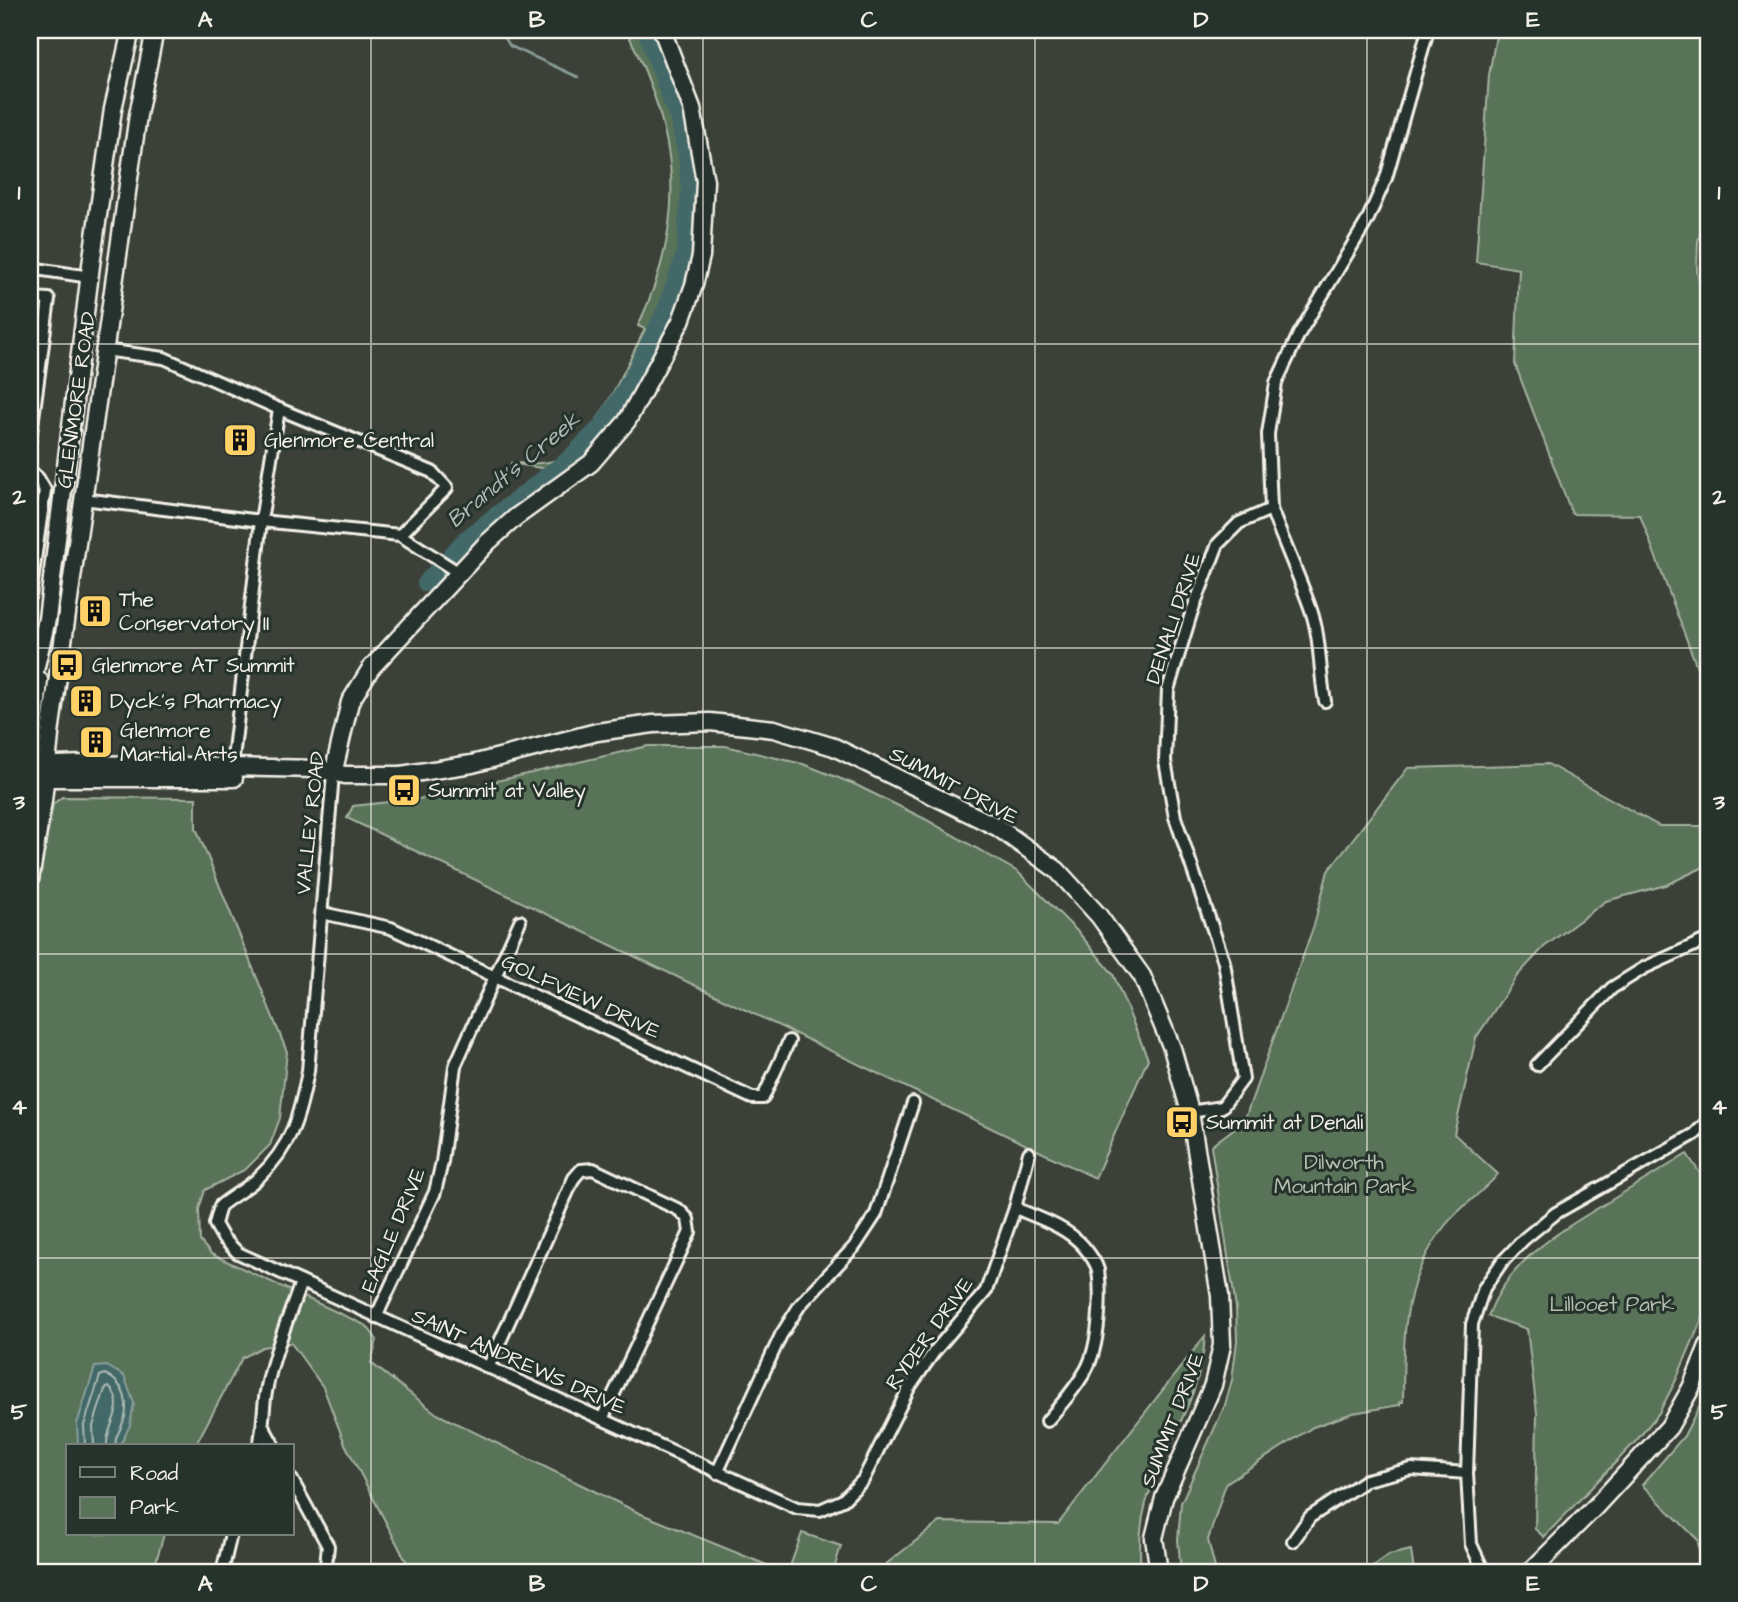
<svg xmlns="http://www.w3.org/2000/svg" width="1738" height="1602" viewBox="0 0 1738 1602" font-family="'Architects Daughter',sans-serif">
  <rect width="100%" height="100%" fill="#3b4139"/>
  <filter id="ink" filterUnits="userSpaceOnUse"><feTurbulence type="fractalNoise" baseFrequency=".0143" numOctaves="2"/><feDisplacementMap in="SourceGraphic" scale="14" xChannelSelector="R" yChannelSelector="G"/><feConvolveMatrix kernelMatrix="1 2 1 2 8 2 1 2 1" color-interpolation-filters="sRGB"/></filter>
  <g filter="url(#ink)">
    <g fill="#597359" stroke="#a6b2a0" stroke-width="2">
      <path d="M626 30H654C663 57 674 83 682 110 702 178 698 254 670 319 662 337 651 354 641 371 620 409 600 444 565 472L510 463C524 463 540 465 553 461 593 448 626 365 645 329L638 326C689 217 679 134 626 30Z"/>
      <polygon points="1497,30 1708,30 1708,214 1698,241 1697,271 1708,326 1708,677 1701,678 1640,515 1572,514 1515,364 1519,269 1476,262 1489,75"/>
      <polygon points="648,746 725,746 803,764 854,784 925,819 1018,872 1079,933 1113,974 1148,1059 1095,1178 347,818 353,806 389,802 397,804"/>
      <path d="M1548 764 1659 826H1708V865L1666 885 1606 901 1544 947 1517 976 1476 1038 1454 1134 1498 1174C1483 1193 1459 1207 1444 1227 1401 1284 1404 1334 1403 1402H1400V1405L1353 1413 1313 1427 1226 1483 1208 1540 1216 1572H1181L1178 1540 1181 1503 1225 1405 1232 1380 1237 1341 1236 1308 1211 1146 1244 1121 1314 925 1328 871 1408 768Z"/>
      <polygon points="62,797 196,798 196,828 287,1052 280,1118 270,1145 246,1169 205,1190 199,1209 200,1241 211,1254 367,1326 377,1340 371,1363 437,1414 639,1513 784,1572 405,1572 407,1563 345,1444 323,1387 291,1343 262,1347 242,1358 195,1446 68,1446 68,1534 164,1534 153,1572 30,1572 30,974 39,879 53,804"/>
      <path d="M1687 1154 1708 1185V1305L1676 1380 1659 1413 1637 1440 1544 1537 1535 1529 1537 1413 1527 1329 1488 1316C1508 1263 1552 1236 1598 1208 1628 1190 1658 1172 1687 1154Z"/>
      <path d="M1205 1336C1201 1402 1164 1443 1146 1503 1140 1525 1139 1549 1141 1572H876L940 1522 1058 1524Z"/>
      <polygon points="1708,1389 1708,1572 1701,1572 1698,1540 1642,1485 1684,1436"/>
      <polygon points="802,1533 841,1546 833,1572 788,1572"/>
      <polygon points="1411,1550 1414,1572 1365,1572 1389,1555"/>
    </g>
    <polygon fill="#436868" stroke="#8a9f9b" stroke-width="2" points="107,1366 124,1376 134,1403 130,1425 122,1442 123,1446 78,1446 77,1424 95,1367"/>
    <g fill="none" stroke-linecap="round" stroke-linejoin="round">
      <g stroke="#adbab5" stroke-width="2">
        <path d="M85 1446 84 1425 100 1376 105 1374C125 1383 131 1405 122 1425 119 1433 114 1438 116 1446"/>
        <path d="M94 1446 93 1426 105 1389 109 1387C129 1407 105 1425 107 1446"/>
      </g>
      <polyline stroke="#8a9f9b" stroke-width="2.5" points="500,30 510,46 578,77"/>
      <polyline stroke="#436868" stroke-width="18" points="426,583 466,539 568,460 604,424 633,377 666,310 685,255 690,189 687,155 679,120 646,30"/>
      <g stroke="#f4f1e8" stroke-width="16">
        <g id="street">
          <polyline points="30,268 90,277"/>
          <polyline points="30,298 49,299 30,440"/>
          <polyline points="104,350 164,358 279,409 432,472 447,488 400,535"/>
          <polyline points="279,409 261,521 400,535 459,573"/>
          <polyline points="30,471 38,478 45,490 30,595"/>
          <polyline points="83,499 261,521 232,767"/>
          <path d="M1271 509C1284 543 1299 576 1311 610 1321 639 1319 671 1325 701"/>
          <path d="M333 774 308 1071C300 1114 292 1146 259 1177 248 1188 232 1196 220 1206L215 1224 223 1238 238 1253 797 1508 820 1510 843 1500 863 1480 909 1388 934 1352 986 1291 1015 1208 1029 1153"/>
          <polyline points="322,913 391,928 752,1098 763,1098 789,1041"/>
          <polyline points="1537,1065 1612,988 1644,968 1708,939"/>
          <polyline points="1190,1112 1222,1107 1243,1079 1224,962 1175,817 1165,761 1168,690 1191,614 1218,544 1239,523 1271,509 1268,434 1276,383 1299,334 1367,221 1386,178 1428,30"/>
          <path d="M1015 1208C1039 1218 1067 1227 1084 1247 1089 1253 1096 1263 1098 1270 1102 1296 1099 1347 1086 1370 1075 1389 1061 1405 1047 1421"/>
          <polyline points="376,1317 435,1192 442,1162 455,1066 520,921"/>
          <polyline points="488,1368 574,1178 581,1170 593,1169 679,1210 688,1219 690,1232 602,1419"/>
          <polyline points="264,1428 274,1446"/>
          <path d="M259 1446C263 1430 263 1414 265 1398 271 1358 288 1320 301 1282"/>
          <polyline points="717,1473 781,1335 800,1305 855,1246 876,1214 913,1103"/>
          <polyline points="292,1480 328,1546 326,1564 322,1572"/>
          <polyline points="1293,1541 1310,1517 1366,1480 1411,1469 1467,1473"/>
          <polyline points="222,1572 231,1534"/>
          <polyline points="1484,1572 1471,1544 1467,1473 1472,1324 1484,1288 1502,1262 1524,1239 1556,1213 1695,1134 1708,1121"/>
        </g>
      </g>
      <g stroke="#f4f1e8" stroke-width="21">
        <g id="secondary">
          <polyline points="39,680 32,758 42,773"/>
          <polyline points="30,692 47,619 91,265 113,109 131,30"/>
          <polyline points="30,766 85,764 318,769 345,775 401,775 472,764 597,732 653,724 710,722 774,729 834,747 997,827 1057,870 1099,916 1142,976 1172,1048 1190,1112 1220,1296 1222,1345 1213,1385 1164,1498 1154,1538 1159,1572"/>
          <polyline points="333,774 350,702 371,668 487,543 516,517 591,463 627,421 681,321 694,285 701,256 705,181 692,108 662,30"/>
          <polyline points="30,777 32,784 30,807"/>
          <polyline points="30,778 234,778"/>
          <polyline points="30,880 43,801 51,726 138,115 155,30"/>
          <polyline points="1530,1572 1595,1507 1669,1427 1691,1388 1708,1346"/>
        </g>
      </g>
      <use href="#street" stroke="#26332d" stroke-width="10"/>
      <use href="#secondary" stroke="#26332d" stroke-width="16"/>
    </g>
  </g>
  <path fill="none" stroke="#f4f1e8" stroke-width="2" stroke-opacity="0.55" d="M371 30V1572M703 30V1572M1035 30V1572M1367 30V1572M30 344H1708M30 648H1708M30 954H1708M30 1258H1708"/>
  <defs>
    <g id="building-square" transform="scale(1.75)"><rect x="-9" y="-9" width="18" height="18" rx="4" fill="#ffd166" stroke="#26332d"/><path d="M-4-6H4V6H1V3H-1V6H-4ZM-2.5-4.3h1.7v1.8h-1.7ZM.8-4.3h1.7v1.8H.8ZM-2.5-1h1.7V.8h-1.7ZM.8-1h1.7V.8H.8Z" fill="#111"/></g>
    <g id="bus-square" transform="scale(1.75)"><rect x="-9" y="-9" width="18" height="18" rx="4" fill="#ffd166" stroke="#26332d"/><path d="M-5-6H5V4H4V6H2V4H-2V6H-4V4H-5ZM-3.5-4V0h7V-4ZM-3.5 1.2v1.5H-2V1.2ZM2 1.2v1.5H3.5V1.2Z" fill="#111"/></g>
  </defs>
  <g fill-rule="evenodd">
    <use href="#building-square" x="240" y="440"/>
    <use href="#building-square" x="95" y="611"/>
    <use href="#bus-square" x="67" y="665"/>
    <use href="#building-square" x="86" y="701"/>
    <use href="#building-square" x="96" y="742"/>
    <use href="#bus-square" x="404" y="790"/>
    <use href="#bus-square" x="1182" y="1122"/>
  </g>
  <g text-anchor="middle" stroke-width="6" stroke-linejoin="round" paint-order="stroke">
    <g font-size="21" fill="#f4f1e8" stroke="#26332d">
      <text transform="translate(76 400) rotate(-82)" y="7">GLENMORE ROAD</text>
      <text transform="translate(1173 618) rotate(-72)" y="7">DENALI DRIVE</text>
      <text transform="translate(954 785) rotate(28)" y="7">SUMMIT DRIVE</text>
      <text transform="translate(310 823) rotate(-84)" y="7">VALLEY ROAD</text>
      <text transform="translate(581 996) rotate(25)" y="7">GOLFVIEW DRIVE</text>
      <text transform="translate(393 1230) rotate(-67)" y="7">EAGLE DRIVE</text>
      <text transform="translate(929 1333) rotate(-54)" y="7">RYDER DRIVE</text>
      <text transform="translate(519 1361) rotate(24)" y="7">SAINT ANDREWS DRIVE</text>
      <text transform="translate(1172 1420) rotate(-69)" y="7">SUMMIT DRIVE</text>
    </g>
    <g font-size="21" fill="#f4f1e8" stroke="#26332d" text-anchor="start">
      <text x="264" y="447">Glenmore Central</text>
      <text x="119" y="606">The<tspan x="119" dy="24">Conservatory II</tspan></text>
      <text x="92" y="672">Glenmore AT Summit</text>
      <text x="110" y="708">Dyck's Pharmacy</text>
      <text x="120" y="737">Glenmore<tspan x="120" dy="24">Martial Arts</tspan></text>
      <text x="428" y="797">Summit at Valley</text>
      <text x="1206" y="1129">Summit at Denali</text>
    </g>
    <g font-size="21" fill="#b6bfaf" stroke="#26332d">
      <text x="1344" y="1169">Dilworth<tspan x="1344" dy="24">Mountain Park</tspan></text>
      <text x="1612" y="1311">Lillooet Park</text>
    </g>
    <g font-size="23" font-style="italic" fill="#adbab5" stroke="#26332d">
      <text transform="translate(513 469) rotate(-40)" y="8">Brandt's Creek</text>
    </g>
  </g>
  <rect width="1738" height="1602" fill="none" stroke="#26332d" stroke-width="77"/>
  <rect x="66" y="1444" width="228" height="91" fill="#26332d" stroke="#787f78" stroke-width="2"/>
  <rect x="80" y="1467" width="35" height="10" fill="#26332d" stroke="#787f78" stroke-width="2"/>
  <text x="130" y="1480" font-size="21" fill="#f4f1e8">Road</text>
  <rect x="80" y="1497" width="35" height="21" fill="#597359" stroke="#787f78" stroke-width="2"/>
  <text x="130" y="1514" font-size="21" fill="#f4f1e8">Park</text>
  <rect x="38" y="38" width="1662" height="1526" fill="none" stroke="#f4f1e8" stroke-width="2.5"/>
  <g font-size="23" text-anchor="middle" font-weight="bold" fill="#f4f1e8">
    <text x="205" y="27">A</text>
    <text x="537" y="27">B</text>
    <text x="869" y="27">C</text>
    <text x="1201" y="27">D</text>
    <text x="1533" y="27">E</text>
    <text x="19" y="199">1</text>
    <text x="1719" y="199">1</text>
    <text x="19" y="504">2</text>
    <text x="1719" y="504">2</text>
    <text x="19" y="809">3</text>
    <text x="1719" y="809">3</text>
    <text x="19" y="1114">4</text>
    <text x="1719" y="1114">4</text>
    <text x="19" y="1419">5</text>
    <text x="1719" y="1419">5</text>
    <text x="205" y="1591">A</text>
    <text x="537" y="1591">B</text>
    <text x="869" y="1591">C</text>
    <text x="1201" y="1591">D</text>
    <text x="1533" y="1591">E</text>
  </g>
</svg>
